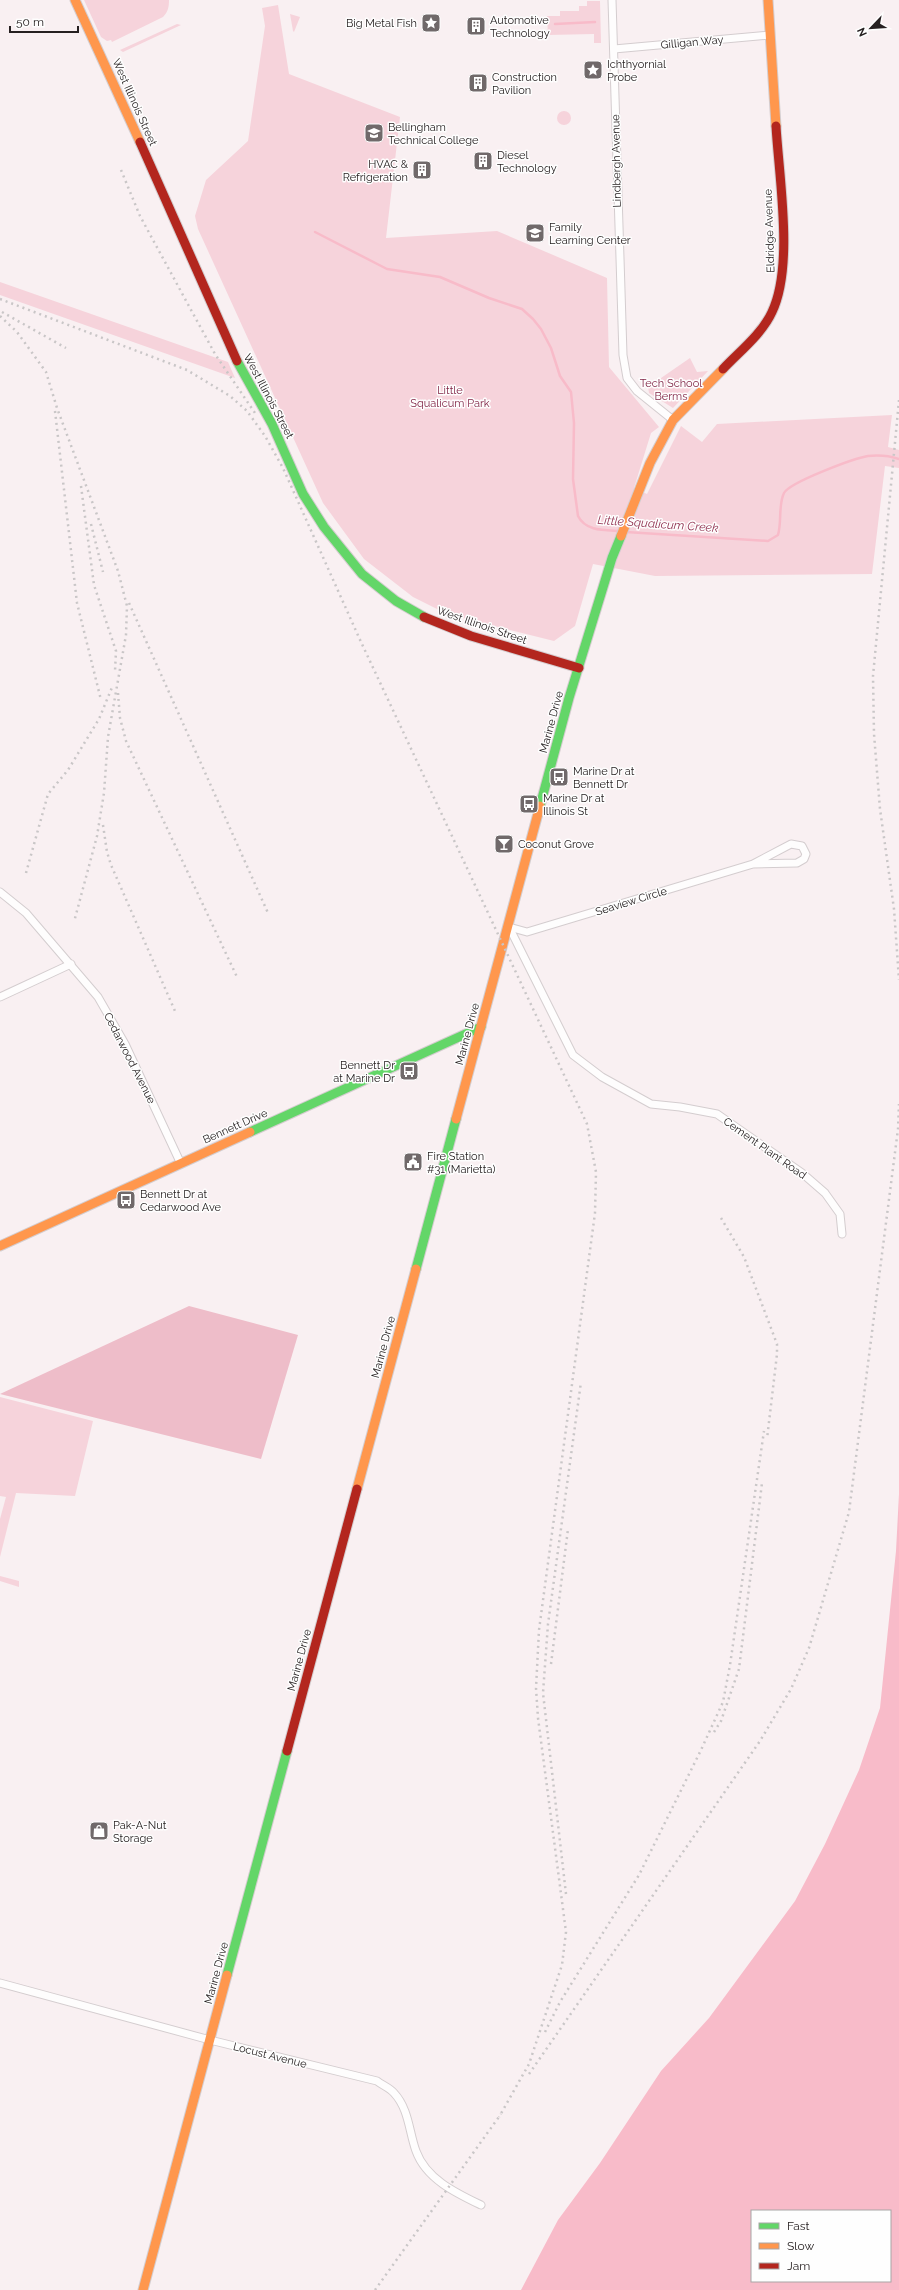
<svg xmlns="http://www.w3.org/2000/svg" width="899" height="2290" viewBox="0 0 899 2290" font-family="Raleway,sans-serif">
  <rect width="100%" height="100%" fill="#f9f0f2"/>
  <g fill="#f6d3db">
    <path d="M84 0H169C169 7 168 12 163 17L112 42 111 40 107 41 101 37Z"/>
    <polygon points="587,1 600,1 601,43 594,43 594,34 548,35 547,16 560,16 560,11 579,11 579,6 587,6"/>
    <polygon points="278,5 289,74 400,117 386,238 497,231 607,278 609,367 659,427 651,433 634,488 647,494 681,426 702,442 717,424 892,415 888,447 899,450 899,468 885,466 872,574 655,576 593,564 575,626 554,641 447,614 413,597 364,559 323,503 198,229 195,216 206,180 248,141 265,26 262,8"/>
    <polygon points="290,14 300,17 294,32 293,31"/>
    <polygon points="177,24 181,25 123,52 120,50"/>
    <circle cx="564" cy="118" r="7"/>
    <polygon points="0,282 228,362 235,378 0,295"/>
    <polygon points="690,358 697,372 708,371 673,408 649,393 648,387"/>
    <polygon points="0,1397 93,1421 75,1496 16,1493 0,1557 0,1519 6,1497 0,1496"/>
    <polygon points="0,1576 19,1581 19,1587 0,1581"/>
  </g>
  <polygon fill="#eebdc9" points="189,1306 298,1335 261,1459 0,1394"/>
  <path fill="#f8bbc9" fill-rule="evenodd" d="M899 1494V2290H521L558 2220 600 2163 661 2071 709 2018 795 1901 825 1844 859 1770 880 1708 896 1551ZM752 2211H890V2281H752Z"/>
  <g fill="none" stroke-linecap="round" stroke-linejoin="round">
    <g stroke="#f8bbc9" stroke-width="2.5">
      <polyline points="555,24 595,22"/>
      <path d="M315 232 387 269 440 277 489 298 522 309 533 319 541 329 551 348 560 376 571 392 574 423 573 479 578 516C586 532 606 530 621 531"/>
      <path d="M626 532 768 541 778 535C782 522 778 505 784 493 790 482 855 458 868 456 878 455 890 456 899 459"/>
    </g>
    <g stroke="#d4cdcf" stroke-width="9">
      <g id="street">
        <polyline points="612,0 623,355 627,378 637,391 673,420"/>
        <polyline points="614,49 770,35"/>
        <polyline points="0,892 26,913 98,997 125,1044 181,1164"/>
        <polyline points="509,927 573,1055 602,1077 651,1104 680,1107 717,1114 802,1173 825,1193 840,1214 842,1234"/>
        <polyline points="509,927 527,932 753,864 797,863 804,859 806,854 802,846 791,844 753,864"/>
        <polyline points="0,997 71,964"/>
        <path d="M0 1983 210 2040 377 2081C382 2085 390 2088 394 2093 409 2109 409 2132 416 2151 426 2179 456 2193 481 2205"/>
      </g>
    </g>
    <g stroke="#d4cdcf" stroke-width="11">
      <g id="fast">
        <polyline points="237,361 272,424 303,494 324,527 362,574 396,601 424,617"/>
        <polyline points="540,806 569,698 612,558 621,536"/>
        <polyline points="250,1132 481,1027"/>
        <polyline points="416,1269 456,1119"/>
        <polyline points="227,1975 287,1751"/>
      </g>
    </g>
    <g stroke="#d4cdcf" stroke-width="11">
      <g id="slow">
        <polyline points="75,0 140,142"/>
        <polyline points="768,0 776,126"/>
        <polyline points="621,536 650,463 673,420 723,369"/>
        <polyline points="456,1119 540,806"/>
        <polyline points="0,1246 250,1132"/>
        <polyline points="357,1489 416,1269"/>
        <polyline points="143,2290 227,1975"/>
      </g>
    </g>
    <g stroke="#d4cdcf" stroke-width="11">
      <g id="jam">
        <polyline points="140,142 237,361"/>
        <path d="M723 369C739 352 762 334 772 312 794 266 779 178 776 126"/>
        <polyline points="424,617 471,636 579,668"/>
        <polyline points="287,1751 357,1489"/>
      </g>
    </g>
    <use href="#street" stroke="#fefdfd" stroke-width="7"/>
    <use href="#fast" stroke="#63d668" stroke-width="9"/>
    <use href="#slow" stroke="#ff974d" stroke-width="9"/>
    <use href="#jam" stroke="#b3261e" stroke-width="9"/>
    <g stroke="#c9c6c7" stroke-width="2.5" stroke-dasharray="2 4" stroke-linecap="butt">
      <polyline points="121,170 140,216 215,354 257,416"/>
      <polyline points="0,299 187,370 230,396 247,411 265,436 283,468 361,642 587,1124 596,1172 595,1213 539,1630 536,1688 538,1718 566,1932 562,1965 529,2064 499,2117"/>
      <polyline points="2,312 66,348"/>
      <polyline points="0,316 17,332 46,372 57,408 118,571 127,606 126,635 108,737 104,793 97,836 74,922"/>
      <polyline points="899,400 873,676 874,734 880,809 894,909 899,980"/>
      <polyline points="55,411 77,603 101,700"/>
      <polyline points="81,486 94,585 116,651 115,671"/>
      <polyline points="91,524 103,572"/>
      <polyline points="129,603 268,913"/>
      <polyline points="118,693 120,718 126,741 237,977"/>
      <polyline points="103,825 107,852 111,865 175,1011"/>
      <polyline points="26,873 48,794 68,770 99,719 113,685"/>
      <polyline points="721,1218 744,1257 777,1344 777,1354 767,1439"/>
      <polyline points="551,1664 568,1529"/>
      <polyline points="714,1732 721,1721 739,1669 762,1483"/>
      <polyline points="566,1894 543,1693 548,1624 581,1382"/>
      <polyline points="545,2032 560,2002 639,1875 701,1750 723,1702 730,1665 764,1431"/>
      <polyline points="529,2074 760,1741 791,1689 809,1648 849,1512 898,1129 899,1104"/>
      <polyline points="375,2290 501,2114"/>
    </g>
  </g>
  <defs>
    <g id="sight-square" transform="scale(1)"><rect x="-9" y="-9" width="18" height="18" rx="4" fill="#70696a" stroke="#fefefe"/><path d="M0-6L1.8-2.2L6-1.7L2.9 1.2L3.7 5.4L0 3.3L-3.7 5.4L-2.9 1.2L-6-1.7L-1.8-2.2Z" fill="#fff"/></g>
    <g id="building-square" transform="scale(1)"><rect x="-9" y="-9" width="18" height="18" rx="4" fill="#70696a" stroke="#fefefe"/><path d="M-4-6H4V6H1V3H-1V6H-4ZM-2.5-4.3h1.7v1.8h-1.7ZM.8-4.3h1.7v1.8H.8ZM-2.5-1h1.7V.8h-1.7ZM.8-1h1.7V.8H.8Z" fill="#fff"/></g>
    <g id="university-square" transform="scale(1)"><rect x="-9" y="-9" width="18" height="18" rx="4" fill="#70696a" stroke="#fefefe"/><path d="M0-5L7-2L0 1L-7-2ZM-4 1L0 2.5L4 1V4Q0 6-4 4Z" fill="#fff"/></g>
    <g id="bus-square" transform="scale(1)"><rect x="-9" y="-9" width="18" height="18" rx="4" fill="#70696a" stroke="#fefefe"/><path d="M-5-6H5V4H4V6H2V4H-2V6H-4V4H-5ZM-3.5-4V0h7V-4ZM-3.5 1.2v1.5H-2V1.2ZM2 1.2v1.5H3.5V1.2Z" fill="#fff"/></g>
    <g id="bar-square" transform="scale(1)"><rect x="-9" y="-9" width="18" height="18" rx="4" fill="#70696a" stroke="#fefefe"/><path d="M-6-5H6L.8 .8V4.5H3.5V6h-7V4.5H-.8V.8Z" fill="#fff"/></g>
    <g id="civic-square" transform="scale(1)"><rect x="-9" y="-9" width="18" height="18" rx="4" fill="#70696a" stroke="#fefefe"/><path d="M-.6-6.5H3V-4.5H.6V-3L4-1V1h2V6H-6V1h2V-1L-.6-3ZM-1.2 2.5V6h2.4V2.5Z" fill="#fff"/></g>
    <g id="shop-square" transform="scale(1)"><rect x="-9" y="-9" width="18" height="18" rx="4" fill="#70696a" stroke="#fefefe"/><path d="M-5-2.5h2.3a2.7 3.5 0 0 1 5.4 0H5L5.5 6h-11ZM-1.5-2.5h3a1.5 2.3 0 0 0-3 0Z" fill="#fff"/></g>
  </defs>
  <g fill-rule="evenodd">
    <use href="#sight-square" x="431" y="23"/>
    <use href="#building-square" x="476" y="26"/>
    <use href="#sight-square" x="593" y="70"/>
    <use href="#building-square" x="478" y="83"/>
    <use href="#university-square" x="374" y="133"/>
    <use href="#building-square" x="483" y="161"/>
    <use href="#building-square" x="422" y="170"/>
    <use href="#university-square" x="535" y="233"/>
    <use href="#bus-square" x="559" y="777"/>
    <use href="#bus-square" x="529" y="804"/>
    <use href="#bar-square" x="504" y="844"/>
    <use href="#bus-square" x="409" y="1071"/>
    <use href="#civic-square" x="413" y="1162"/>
    <use href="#bus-square" x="126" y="1200"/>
    <use href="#shop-square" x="99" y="1831"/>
  </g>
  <g text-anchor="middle" stroke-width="3" stroke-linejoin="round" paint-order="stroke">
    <g font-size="11" fill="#262021" stroke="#fefefe" text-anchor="start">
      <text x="490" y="24">Automotive<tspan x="490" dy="13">Technology</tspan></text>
      <text x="417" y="27" text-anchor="end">Big Metal Fish</text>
      <text x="607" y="68">Ichthyornial<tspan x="607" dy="13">Probe</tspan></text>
      <text x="492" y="81">Construction<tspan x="492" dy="13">Pavilion</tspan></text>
      <text x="388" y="131">Bellingham<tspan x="388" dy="13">Technical College</tspan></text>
      <text x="497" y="159">Diesel<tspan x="497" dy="13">Technology</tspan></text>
      <text x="408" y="168" text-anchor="end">HVAC &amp;<tspan x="408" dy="13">Refrigeration</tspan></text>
      <text x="549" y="231">Family<tspan x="549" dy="13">Learning Center</tspan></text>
      <text x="573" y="775">Marine Dr at<tspan x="573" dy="13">Bennett Dr</tspan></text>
      <text x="543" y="802">Marine Dr at<tspan x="543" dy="13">Illinois St</tspan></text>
      <text x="518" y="848">Coconut Grove</text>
      <text x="395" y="1069" text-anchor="end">Bennett Dr<tspan x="395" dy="13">at Marine Dr</tspan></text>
      <text x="427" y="1160">Fire Station<tspan x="427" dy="13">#31 (Marietta)</tspan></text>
      <text x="140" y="1198">Bennett Dr at<tspan x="140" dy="13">Cedarwood Ave</tspan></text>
      <text x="113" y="1829">Pak-A-Nut<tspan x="113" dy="13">Storage</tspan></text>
    </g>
    <g font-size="11" fill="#262021" stroke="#fefefe">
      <text transform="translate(692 42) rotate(-5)" y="4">Gilligan Way</text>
      <text transform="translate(135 102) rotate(66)" y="4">West Illinois Street</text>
      <text transform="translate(616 161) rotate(-91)" y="4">Lindbergh Avenue</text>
      <text transform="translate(769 231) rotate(-92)" y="4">Eldridge Avenue</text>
      <text transform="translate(269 396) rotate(62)" y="4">West Illinois Street</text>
      <text transform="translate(482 625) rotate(19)" y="4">West Illinois Street</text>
      <text transform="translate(551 722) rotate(-75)" y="4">Marine Drive</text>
      <text transform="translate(631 901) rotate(-17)" y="4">Seaview Circle</text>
      <text transform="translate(467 1034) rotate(-75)" y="4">Marine Drive</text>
      <text transform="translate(130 1058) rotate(63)" y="4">Cedarwood Avenue</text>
      <text transform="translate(235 1126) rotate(-24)" y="4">Bennett Drive</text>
      <text transform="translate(765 1148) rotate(35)" y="4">Cement Plant Road</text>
      <text transform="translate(383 1347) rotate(-75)" y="4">Marine Drive</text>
      <text transform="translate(299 1660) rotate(-75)" y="4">Marine Drive</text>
      <text transform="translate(216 1973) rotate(-75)" y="4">Marine Drive</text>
      <text transform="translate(270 2055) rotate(14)" y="4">Locust Avenue</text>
    </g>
    <g font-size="11" fill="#7e1f41" stroke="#fefefe">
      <text x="671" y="387">Tech School<tspan x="671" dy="13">Berms</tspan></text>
      <text x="450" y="394">Little<tspan x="450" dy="13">Squalicum Park</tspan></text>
    </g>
    <g font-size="12" font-style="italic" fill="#90304f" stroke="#fefefe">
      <text transform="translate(658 524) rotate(4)" y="4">Little Squalicum Creek</text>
    </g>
  </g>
  <rect x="751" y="2210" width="140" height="72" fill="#fefefe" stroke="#a8a5a6"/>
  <rect x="759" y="2223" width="20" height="6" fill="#63d668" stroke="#a8a5a6"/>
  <text x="787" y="2230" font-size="12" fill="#262021">Fast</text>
  <rect x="759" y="2243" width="20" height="6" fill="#ff974d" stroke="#a8a5a6"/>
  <text x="787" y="2250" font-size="12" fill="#262021">Slow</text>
  <rect x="759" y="2263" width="20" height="6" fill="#b3261e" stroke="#a8a5a6"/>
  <text x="787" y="2270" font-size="12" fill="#262021">Jam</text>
  <g transform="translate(871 28) rotate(245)" stroke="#fefefe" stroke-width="3" paint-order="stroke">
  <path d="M0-3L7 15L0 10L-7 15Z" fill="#262021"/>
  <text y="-6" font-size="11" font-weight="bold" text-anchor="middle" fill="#262021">N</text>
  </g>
  <path d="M10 26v6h68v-6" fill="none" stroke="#262021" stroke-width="2"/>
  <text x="16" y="26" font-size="12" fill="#262021" stroke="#fefefe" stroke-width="3" paint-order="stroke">50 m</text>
</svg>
